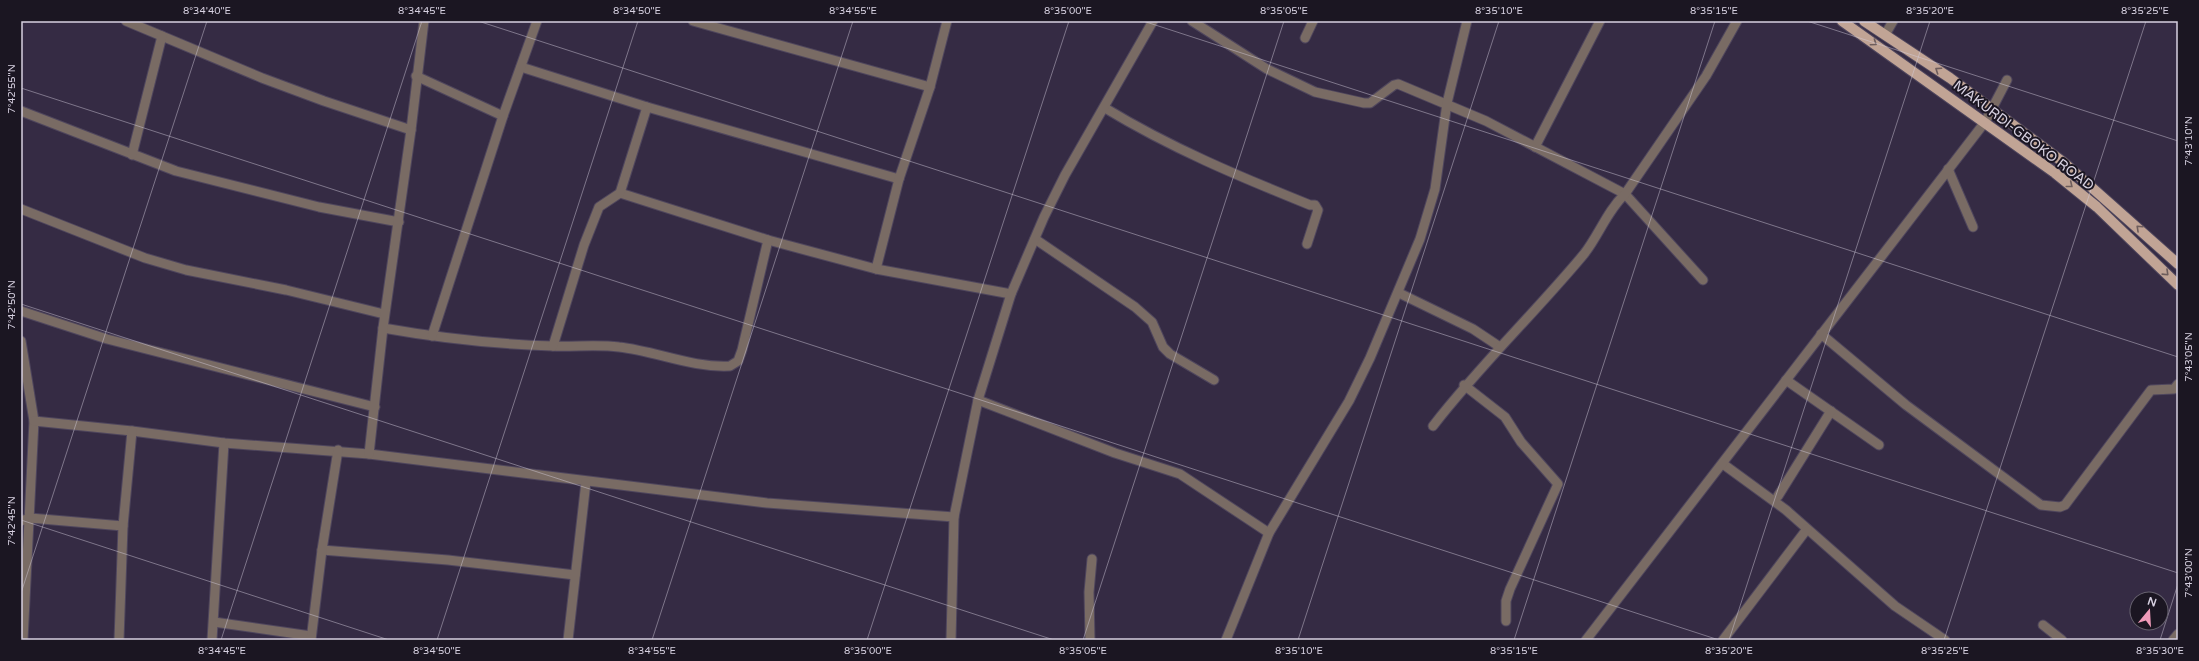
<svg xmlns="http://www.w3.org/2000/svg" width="2199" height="661" viewBox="0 0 2199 661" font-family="'Varela Round',sans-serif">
  <rect width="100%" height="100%" fill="#352b44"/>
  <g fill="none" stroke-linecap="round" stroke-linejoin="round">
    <g stroke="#4f465d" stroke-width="11">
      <g id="minor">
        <polyline points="126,21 262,78 324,101 411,130"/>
        <polyline points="693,21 930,87"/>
        <polyline points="1192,21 1267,69 1315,92 1364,103 1370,103 1394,85 1398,84 1486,121 1625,194 1703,280"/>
        <polyline points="1885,35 1893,21"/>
        <polyline points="1305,38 1313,21"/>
        <polyline points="521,67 647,107 899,179"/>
        <polyline points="416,76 503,116"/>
        <path d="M1105 108C1171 148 1238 176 1310 205H1315L1318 210 1307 244"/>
        <polyline points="21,111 176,171 319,207 399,222"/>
        <polyline points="1535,147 1600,21"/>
        <polyline points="132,155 162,36"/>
        <polyline points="1948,169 1973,227"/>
        <polyline points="620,193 768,240 876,269 1011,294"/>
        <polyline points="21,209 145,258 186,270 286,290 384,314"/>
        <polyline points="1035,239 1135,307 1152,322 1163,347 1170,354 1214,380"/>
        <polyline points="876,269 899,179 930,87 947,21"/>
        <polyline points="1399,293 1473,329 1500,347"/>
        <polyline points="21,311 107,339 375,407"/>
        <path d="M383 328C439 338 495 344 552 346 574 347 597 344 619 347 656 351 692 368 730 366L738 361 742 350 768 240"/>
        <polyline points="1821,334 1906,405 2041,505 2060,507 2065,505 2151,390 2174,389 2178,384"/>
        <polyline points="432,336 503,116 537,21"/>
        <polyline points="21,341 34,421 23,640"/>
        <polyline points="553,346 584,245 599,207 620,193 647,107"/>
        <polyline points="1786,380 1879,445"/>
        <polyline points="1464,385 1505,417 1521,442 1558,484 1510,589 1506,601 1506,621"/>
        <polyline points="978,400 1115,453 1180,474 1269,533"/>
        <polyline points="34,421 132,431 224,443 369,454 767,503 954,517"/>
        <path d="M1433 426C1480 365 1535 313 1584 254 1599 235 1607 211 1625 194L1706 76 1737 21"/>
        <polyline points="369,454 383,328 411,130 424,21"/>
        <polyline points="1723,464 1786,510 1895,606 1945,640"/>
        <polyline points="1778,496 1831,411"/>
        <polyline points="21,521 30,518 123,526"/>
        <polyline points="322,550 448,560 575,575"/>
        <polyline points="214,622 311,636"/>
        <polyline points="2043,625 2062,640"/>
        <polyline points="119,640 123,526 132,431"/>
        <polyline points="212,640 224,443"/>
        <polyline points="311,640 322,550 338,450"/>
        <polyline points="568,640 586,482"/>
        <polyline points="951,640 954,517 978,400 1011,294 1044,217 1065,175 1153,21"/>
        <polyline points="1090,640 1089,592 1092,559"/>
        <polyline points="1226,640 1269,533 1349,401 1370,358 1420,239 1435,189 1447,103 1467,21"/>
        <polyline points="1586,640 1985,122 2007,80"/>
        <polyline points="1723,640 1807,529"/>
        <polyline points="2173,640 2178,634"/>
      </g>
    </g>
    <g stroke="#4f465d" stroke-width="12">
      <g id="major">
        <polyline points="1842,21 2055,173 2097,207 2178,285"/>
        <polyline points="1864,21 1950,78 2063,162 2178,264"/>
      </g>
    </g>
    <use href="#minor" stroke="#796b64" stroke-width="9"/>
    <use href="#major" stroke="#c1a495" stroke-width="10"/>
  </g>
  <defs><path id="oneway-chevron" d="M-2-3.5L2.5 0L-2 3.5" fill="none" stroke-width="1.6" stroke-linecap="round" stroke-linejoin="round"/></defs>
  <g stroke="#6e5d5c">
    <use href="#oneway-chevron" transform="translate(1874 43) rotate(35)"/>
    <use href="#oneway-chevron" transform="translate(1938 70) rotate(-146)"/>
    <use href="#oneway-chevron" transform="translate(2070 185) rotate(39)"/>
    <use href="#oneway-chevron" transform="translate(2139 228) rotate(-137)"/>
    <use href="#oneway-chevron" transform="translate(2166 273) rotate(44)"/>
  </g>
  <path fill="none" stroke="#d7d1e1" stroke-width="1" stroke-opacity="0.45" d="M478 21 2178 573M1143 21 2178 357M1807 21 2178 141M21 88 1719 640M21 304 1054 640M21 520 389 640M21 593 207 21M221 640 422 21M437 640 638 21M652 640 853 21M867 640 1069 21M1083 640 1284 21M1298 640 1499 21M1514 640 1715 21M1729 640 1930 21M1944 640 2146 21M2160 640 2178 584"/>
  <g text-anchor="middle" stroke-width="4" stroke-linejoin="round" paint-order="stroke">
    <g font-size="14" fill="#d7d1e1" stroke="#1b1622">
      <text transform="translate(2024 135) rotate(37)" y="5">MAKURDI-GBOKO ROAD</text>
    </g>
  </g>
  <rect width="2199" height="661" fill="none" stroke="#1b1622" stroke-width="44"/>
  <g transform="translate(2149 611) rotate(18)"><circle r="19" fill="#1b1622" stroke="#66616e"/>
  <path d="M0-3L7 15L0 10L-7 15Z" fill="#ef9ab8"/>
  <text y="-6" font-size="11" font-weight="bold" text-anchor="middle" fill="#d7d1e1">N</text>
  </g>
  <rect x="22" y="22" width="2155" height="617" fill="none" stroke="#d7d1e1" stroke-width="1.5"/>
  <g font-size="10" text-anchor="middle" fill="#d7d1e1">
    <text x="207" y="14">8°34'40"E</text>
    <text x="422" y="14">8°34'45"E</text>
    <text x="637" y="14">8°34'50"E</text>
    <text x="853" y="14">8°34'55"E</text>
    <text x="1068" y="14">8°35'00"E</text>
    <text x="1284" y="14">8°35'05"E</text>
    <text x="1499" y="14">8°35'10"E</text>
    <text x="1714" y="14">8°35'15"E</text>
    <text x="1930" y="14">8°35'20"E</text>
    <text x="2145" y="14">8°35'25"E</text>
    <text transform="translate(11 89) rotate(-90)" y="4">7°42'55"N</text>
    <text transform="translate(2188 141) rotate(-90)" y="4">7°43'10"N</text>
    <text transform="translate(11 305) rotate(-90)" y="4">7°42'50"N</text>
    <text transform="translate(2188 357) rotate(-90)" y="4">7°43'05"N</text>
    <text transform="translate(11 521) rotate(-90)" y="4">7°42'45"N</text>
    <text transform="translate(2188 573) rotate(-90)" y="4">7°43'00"N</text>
    <text x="222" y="654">8°34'45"E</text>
    <text x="437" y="654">8°34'50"E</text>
    <text x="652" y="654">8°34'55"E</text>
    <text x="868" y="654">8°35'00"E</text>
    <text x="1083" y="654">8°35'05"E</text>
    <text x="1299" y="654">8°35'10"E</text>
    <text x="1514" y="654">8°35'15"E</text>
    <text x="1729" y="654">8°35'20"E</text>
    <text x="1945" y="654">8°35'25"E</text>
    <text x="2160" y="654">8°35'30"E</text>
  </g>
</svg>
